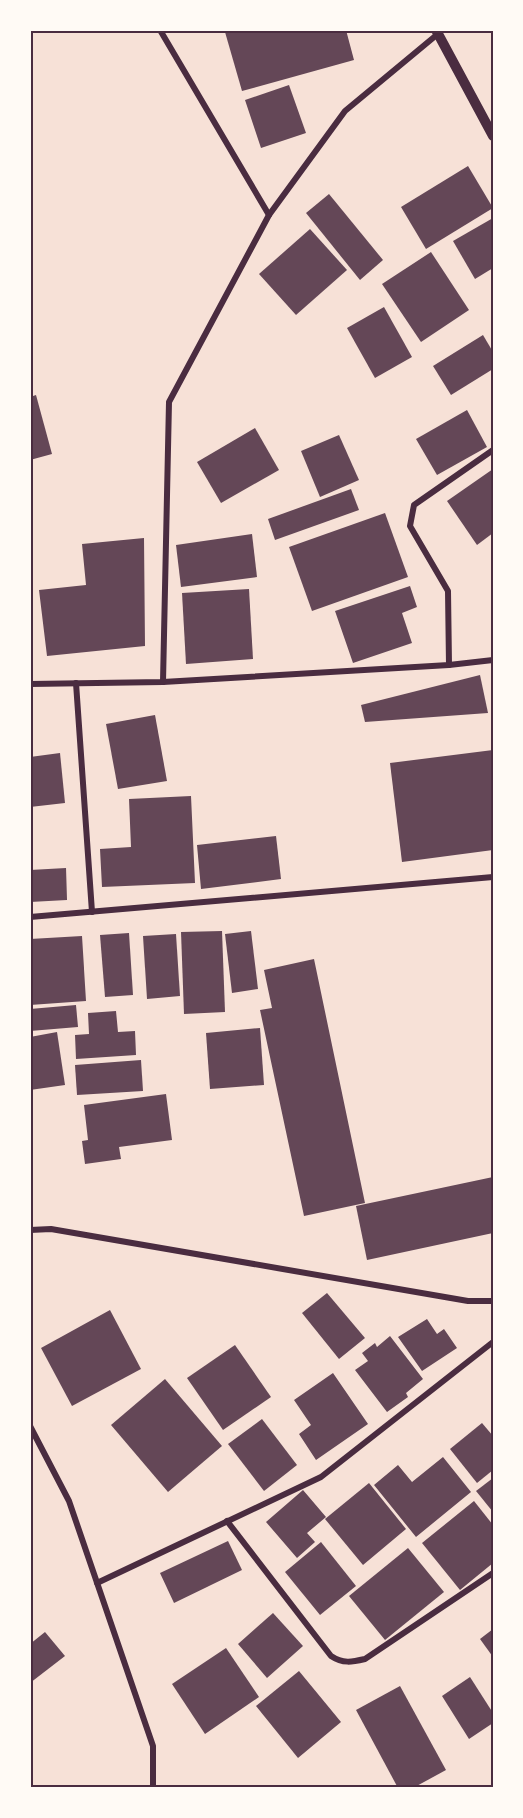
<svg xmlns="http://www.w3.org/2000/svg" width="523" height="1818" viewBox="0 0 523 1818" font-family="'DejaVu Sans',sans-serif">
  <rect width="100%" height="100%" fill="#f7e1d7"/>
  <g fill="#644757">
    <polygon points="233,30 346,30 354,60 242,91 225,32"/>
    <polygon points="289,85 306,133 261,148 245,100"/>
    <polygon points="468,166 493,208 426,249 401,207"/>
    <polygon points="329,194 383,260 360,280 306,213"/>
    <polygon points="493,218 493,268 475,279 453,241"/>
    <polygon points="310,229 347,270 296,315 259,274"/>
    <polygon points="431,252 469,310 421,342 382,284"/>
    <polygon points="384,307 412,357 375,378 347,328"/>
    <polygon points="483,335 493,352 493,369 451,395 433,366"/>
    <polygon points="36,395 52,454 30,460 30,397"/>
    <polygon points="467,410 487,447 437,475 416,439"/>
    <polygon points="255,428 279,470 221,503 197,462"/>
    <polygon points="339,435 359,480 320,497 301,451"/>
    <polygon points="493,469 493,533 477,545 447,501"/>
    <polygon points="351,489 359,510 275,540 268,519"/>
    <polygon points="385,513 408,577 312,611 289,547"/>
    <polygon points="252,534 257,577 181,587 176,545"/>
    <polygon points="144,538 145,646 47,656 39,590 86,585 82,544"/>
    <polygon points="410,586 417,607 402,613 412,643 353,663 335,611"/>
    <polygon points="249,589 253,659 186,664 182,593"/>
    <polygon points="480,675 488,713 365,722 361,705"/>
    <polygon points="155,715 167,781 118,789 106,724"/>
    <polygon points="493,750 493,850 402,862 390,763"/>
    <polygon points="60,753 65,803 30,807 30,757"/>
    <polygon points="191,796 195,883 102,887 100,849 131,847 129,799"/>
    <polygon points="276,836 281,879 201,889 197,845"/>
    <polygon points="66,868 67,900 30,902 30,870"/>
    <polygon points="222,931 225,1012 184,1014 181,932"/>
    <polygon points="251,931 258,989 232,993 225,934"/>
    <polygon points="129,933 133,995 105,997 100,935"/>
    <polygon points="176,934 180,996 147,999 143,936"/>
    <polygon points="82,936 86,1001 30,1005 30,939"/>
    <polygon points="314,959 365,1203 304,1216 260,1010 272,1008 264,970"/>
    <polygon points="76,1005 78,1027 30,1031 30,1009"/>
    <polygon points="116,1011 118,1032 135,1031 136,1055 76,1059 75,1035 89,1034 88,1013"/>
    <polygon points="260,1028 264,1085 210,1089 206,1033"/>
    <polygon points="57,1032 65,1085 30,1090 30,1037"/>
    <polygon points="141,1060 143,1091 77,1095 75,1065"/>
    <polygon points="166,1094 172,1140 119,1147 121,1159 85,1164 82,1141 88,1140 84,1105"/>
    <polygon points="493,1177 493,1233 367,1260 356,1206"/>
    <polygon points="327,1293 365,1338 339,1359 302,1313"/>
    <polygon points="110,1310 141,1369 72,1406 41,1348"/>
    <polygon points="427,1319 437,1334 444,1329 457,1348 422,1371 398,1337"/>
    <polygon points="390,1336 423,1379 406,1393 408,1397 387,1412 355,1370 368,1361 362,1353 375,1343 377,1347"/>
    <polygon points="235,1345 271,1397 223,1430 187,1378"/>
    <polygon points="333,1373 368,1424 316,1460 299,1434 311,1425 294,1400"/>
    <polygon points="165,1379 222,1446 168,1492 111,1425"/>
    <polygon points="262,1419 297,1465 264,1491 228,1444"/>
    <polygon points="482,1423 493,1436 493,1470 477,1483 450,1449"/>
    <polygon points="443,1457 471,1492 416,1537 374,1485 398,1465 412,1482"/>
    <polygon points="493,1478 493,1512 476,1491"/>
    <polygon points="369,1483 406,1529 363,1565 325,1519"/>
    <polygon points="303,1490 326,1517 307,1533 315,1542 297,1558 266,1522"/>
    <polygon points="474,1501 493,1525 493,1563 460,1590 422,1543"/>
    <polygon points="228,1541 242,1570 174,1603 160,1573"/>
    <polygon points="321,1542 356,1586 320,1615 285,1572"/>
    <polygon points="408,1548 444,1592 385,1640 349,1596"/>
    <polygon points="273,1613 303,1646 267,1678 238,1644"/>
    <polygon points="493,1629 493,1657 480,1639"/>
    <polygon points="45,1632 65,1656 30,1683 30,1644"/>
    <polygon points="226,1648 259,1697 205,1734 172,1684"/>
    <polygon points="299,1671 341,1722 298,1758 256,1706"/>
    <polygon points="470,1677 493,1713 493,1723 469,1739 442,1696"/>
    <polygon points="400,1686 446,1770 413,1788 398,1788 356,1710"/>
  </g>
  <g fill="none" stroke-linecap="round" stroke-linejoin="round">
    <g stroke="#4a2c40" stroke-width="6">
      <polyline points="160,30 269,215"/>
      <polyline points="449,665 448,591 410,526 414,505 493,450"/>
      <polyline points="163,682 449,665 493,660"/>
      <polyline points="76,683 92,912"/>
      <polyline points="30,684 163,682 169,402 269,215 345,111 439,33"/>
      <polyline points="30,917 493,877"/>
      <polyline points="30,1230 51,1229 468,1301 493,1301"/>
      <polyline points="30,1426 69,1501 153,1746 153,1788"/>
      <path d="M227 1521 331 1656C343 1664 352 1662 365 1659L493 1573"/>
      <polyline points="97,1583 321,1477 493,1342"/>
    </g>
    <polyline stroke="#4a2c40" stroke-width="10" points="436,30 493,136"/>
  </g>
  <rect width="523" height="1818" fill="none" stroke="#fffaf5" stroke-width="63"/>
  <rect x="32" y="32" width="460" height="1754" fill="none" stroke="#4a2c40" stroke-width="2"/>
</svg>
